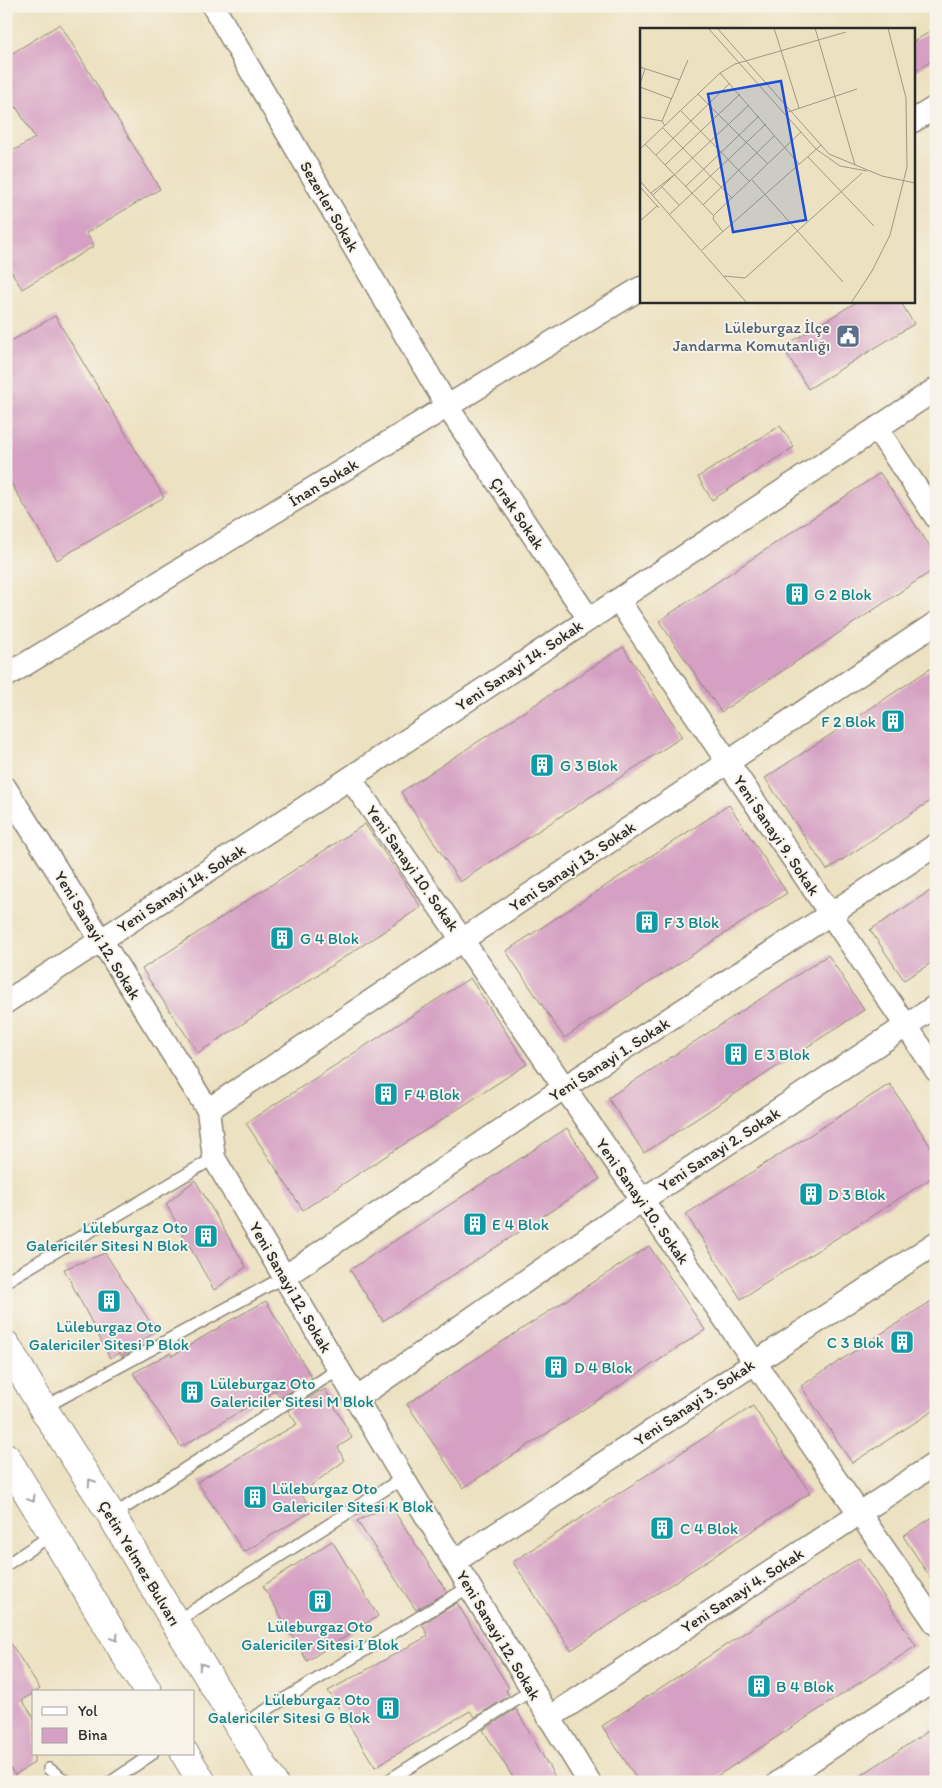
<svg xmlns="http://www.w3.org/2000/svg" width="942" height="1788" viewBox="0 0 942 1788" font-family="Itim,sans-serif">
  <rect width="100%" height="100%" fill="#f7f3e8"/>
  <filter id="ink" filterUnits="userSpaceOnUse"><feTurbulence type="fractalNoise" baseFrequency=".02" numOctaves="2"/><feDisplacementMap in="SourceGraphic" scale="10" xChannelSelector="R" yChannelSelector="G"/><feConvolveMatrix kernelMatrix="1 2 1 2 8 2 1 2 1" color-interpolation-filters="sRGB"/></filter>
  <filter id="wash" filterUnits="userSpaceOnUse"><feTurbulence type="fractalNoise" baseFrequency=".0096" numOctaves="4" result="noise"/><feDisplacementMap in="SourceGraphic" scale="20" xChannelSelector="R" yChannelSelector="G"/><feGaussianBlur stdDeviation="1.12" result="paint"/><feColorMatrix in="noise" values="0 0 0 0 0 0 0 0 0 0 0 0 0 0 0 0 0 1.4 0 .05"/><feComposite in="paint" operator="in"/></filter>
  <g filter="url(#wash)">
    <rect width="100%" height="100%" fill="#ece1c1"/>
    <g id="blocks">
      <g fill="#d5a0c3">
        <polygon points="60,24 160,189 86,233 94,246 22,289 6,263 6,155 35,138 6,90 6,57"/>
        <polygon points="936,28 936,58 913,73 913,42"/>
        <polygon points="858,301 900,301 914,324 808,389 783,347"/>
        <polygon points="55,316 164,497 57,560 6,475 6,344"/>
        <polygon points="780,426 794,447 712,500 698,477"/>
        <polygon points="880,473 936,555 936,568 721,712 659,621"/>
        <polygon points="623,647 682,737 460,882 401,792"/>
        <polygon points="936,665 936,797 827,870 765,778"/>
        <polygon points="729,805 787,893 564,1038 506,951"/>
        <polygon points="365,824 421,907 198,1053 142,969"/>
        <polygon points="936,887 936,960 904,980 870,930"/>
        <polygon points="828,955 864,1010 644,1153 608,1098"/>
        <polygon points="470,978 527,1064 303,1210 246,1123"/>
        <polygon points="890,1084 936,1155 936,1175 741,1299 686,1214"/>
        <polygon points="567,1128 600,1179 383,1321 350,1270"/>
        <polygon points="195,1180 246,1267 214,1290 166,1204"/>
        <polygon points="649,1246 705,1330 463,1488 407,1404"/>
        <polygon points="105,1253 156,1331 122,1356 120,1353 110,1358 64,1269"/>
        <polygon points="936,1298 936,1409 852,1463 801,1386"/>
        <polygon points="266,1301 312,1378 280,1398 275,1390 181,1447 133,1373 170,1353 172,1356 231,1320"/>
        <polygon points="325,1389 352,1438 338,1447 344,1461 301,1493 312,1511 244,1552 197,1482 297,1424 288,1411 320,1391 320,1392"/>
        <polygon points="753,1406 810,1493 571,1650 513,1562"/>
        <polygon points="390,1505 447,1592 416,1610 357,1521"/>
        <polygon points="936,1515 936,1586 903,1536"/>
        <polygon points="332,1541 378,1616 307,1661 263,1586"/>
        <polygon points="859,1558 916,1646 708,1782 639,1782 602,1726"/>
        <polygon points="457,1603 509,1688 506,1690 509,1696 475,1717 470,1711 375,1767 328,1691 428,1636 422,1624"/>
        <polygon points="6,1636 40,1689 22,1700 34,1718 34,1763 15,1775 6,1762"/>
        <polygon points="516,1709 558,1782 516,1782 483,1730"/>
        <polygon points="936,1726 936,1782 851,1782"/>
      </g>
    </g>
  </g>
  <g filter="url(#ink)">
    <use href="#blocks" fill-opacity="0" stroke="#8c8676" stroke-width="1"/>
    <g fill="none" stroke-linecap="round" stroke-linejoin="round">
      <g stroke="#8c8676" stroke-width="14">
        <g id="service">
          <polyline points="6,1281 214,1158"/>
          <polyline points="43,1408 284,1277"/>
          <polyline points="112,1516 339,1369"/>
          <polyline points="6,1565 53,1534"/>
          <polyline points="175,1622 403,1478"/>
          <polyline points="240,1726 469,1587"/>
          <polyline points="49,1769 67,1782"/>
          <polyline points="111,1782 152,1754"/>
          <polyline points="386,1782 532,1690"/>
        </g>
      </g>
      <g stroke="#8c8676" stroke-width="25">
        <g id="minor">
          <polyline points="213,6 447,406 589,619"/>
          <polyline points="913,121 936,107"/>
          <polyline points="877,429 936,517"/>
          <polyline points="618,600 936,1070"/>
          <polyline points="6,676 641,288"/>
          <polyline points="350,778 936,1624"/>
          <polyline points="6,789 208,1110 214,1158 403,1478 589,1782"/>
          <polyline points="6,1002 350,778 936,389"/>
          <polyline points="208,1110 936,623"/>
          <polyline points="284,1277 565,1087 936,845"/>
          <polyline points="356,1399 642,1200 936,1006"/>
          <polyline points="454,1562 936,1243"/>
          <polyline points="549,1718 936,1463"/>
          <polyline points="779,1782 936,1678"/>
        </g>
      </g>
      <g stroke="#8c8676" stroke-width="30">
        <g id="tertiary">
          <polyline points="6,1345 43,1408 112,1516 175,1622 273,1782"/>
          <polyline points="6,1457 148,1692"/>
          <polyline points="185,1754 202,1782"/>
        </g>
      </g>
      <use href="#service" stroke="#fff" stroke-width="11"/>
      <use href="#minor" stroke="#fff" stroke-width="22"/>
      <use href="#tertiary" stroke="#fff" stroke-width="28"/>
    </g>
    <defs><path id="oneway-chevron" d="M-2-3.5L2.5 0L-2 3.5" fill="none" stroke-width="1.6" stroke-linecap="round" stroke-linejoin="round" transform="scale(1.25)"/></defs>
    <g stroke="#a0a0a0">
      <use href="#oneway-chevron" transform="translate(91 1482) rotate(-123)"/>
      <use href="#oneway-chevron" transform="translate(32 1499) rotate(59)"/>
      <use href="#oneway-chevron" transform="translate(115 1638) rotate(59)"/>
      <use href="#oneway-chevron" transform="translate(202 1666) rotate(-122)"/>
    </g>
  </g>
  <defs>
    <g id="civic-square" transform="scale(1.25)"><rect x="-9" y="-9" width="18" height="18" rx="4" fill="#5c6f8a" stroke="#f7f3e8"/><path d="M-.6-6.5H3V-4.5H.6V-3L4-1V1h2V6H-6V1h2V-1L-.6-3ZM-1.2 2.5V6h2.4V2.5Z" fill="#fff"/></g>
    <g id="building-square" transform="scale(1.25)"><rect x="-9" y="-9" width="18" height="18" rx="4" fill="#0f9aa8" stroke="#f7f3e8"/><path d="M-4-6H4V6H1V3H-1V6H-4ZM-2.5-4.3h1.7v1.8h-1.7ZM.8-4.3h1.7v1.8H.8ZM-2.5-1h1.7V.8h-1.7ZM.8-1h1.7V.8H.8Z" fill="#fff"/></g>
  </defs>
  <g fill-rule="evenodd">
    <use href="#civic-square" x="848" y="336"/>
    <use href="#building-square" x="797" y="594"/>
    <use href="#building-square" x="893" y="721"/>
    <use href="#building-square" x="542" y="765"/>
    <use href="#building-square" x="647" y="922"/>
    <use href="#building-square" x="282" y="938"/>
    <use href="#building-square" x="736" y="1054"/>
    <use href="#building-square" x="386" y="1094"/>
    <use href="#building-square" x="811" y="1194"/>
    <use href="#building-square" x="475" y="1224"/>
    <use href="#building-square" x="206" y="1236"/>
    <use href="#building-square" x="109" y="1301"/>
    <use href="#building-square" x="902" y="1342"/>
    <use href="#building-square" x="556" y="1367"/>
    <use href="#building-square" x="192" y="1392"/>
    <use href="#building-square" x="255" y="1497"/>
    <use href="#building-square" x="662" y="1528"/>
    <use href="#building-square" x="320" y="1601"/>
    <use href="#building-square" x="759" y="1686"/>
    <use href="#building-square" x="388" y="1708"/>
  </g>
  <g text-anchor="middle" stroke-width="4" stroke-linejoin="round" paint-order="stroke">
    <g font-size="16" fill="#2b2b2b" stroke="#f7f3e8">
      <text transform="translate(330 206) rotate(60)" y="6">Sezerler Sokak</text>
      <text transform="translate(323 482) rotate(-31)" y="6">İnan Sokak</text>
      <text transform="translate(518 513) rotate(56)" y="6">Çırak Sokak</text>
      <text transform="translate(519 665) rotate(-34)" y="6">Yeni Sanayi 14. Sokak</text>
      <text transform="translate(777 835) rotate(56)" y="6">Yeni Sanayi 9. Sokak</text>
      <text transform="translate(572 866) rotate(-34)" y="6">Yeni Sanayi 13. Sokak</text>
      <text transform="translate(413 868) rotate(55)" y="6">Yeni Sanayi 10. Sokak</text>
      <text transform="translate(181 888) rotate(-33)" y="6">Yeni Sanayi 14. Sokak</text>
      <text transform="translate(98 935) rotate(58)" y="6">Yeni Sanayi 12. Sokak</text>
      <text transform="translate(609 1059) rotate(-33)" y="6">Yeni Sanayi 1. Sokak</text>
      <text transform="translate(719 1149) rotate(-33)" y="6">Yeni Sanayi 2. Sokak</text>
      <text transform="translate(643 1201) rotate(55)" y="6">Yeni Sanayi 10. Sokak</text>
      <text transform="translate(291 1287) rotate(60)" y="6">Yeni Sanayi 12. Sokak</text>
      <text transform="translate(694 1402) rotate(-34)" y="6">Yeni Sanayi 3. Sokak</text>
      <text transform="translate(140 1563) rotate(59)" y="6">Çetin Yelmez Bulvarı</text>
      <text transform="translate(742 1590) rotate(-33)" y="6">Yeni Sanayi 4. Sokak</text>
      <text transform="translate(499 1635) rotate(59)" y="6">Yeni Sanayi 12. Sokak</text>
    </g>
    <g font-size="16" fill="#4e5e75" stroke="#f7f3e8" text-anchor="end">
      <text x="830" y="333">Lüleburgaz İlçe<tspan x="830" dy="18">Jandarma Komutanlığı</tspan></text>
    </g>
    <g font-size="16" fill="#0d838f" stroke="#f7f3e8" text-anchor="start">
      <text x="814" y="600">G 2 Blok</text>
      <text x="876" y="727" text-anchor="end">F 2 Blok</text>
      <text x="560" y="771">G 3 Blok</text>
      <text x="664" y="928">F 3 Blok</text>
      <text x="300" y="944">G 4 Blok</text>
      <text x="754" y="1060">E 3 Blok</text>
      <text x="404" y="1100">F 4 Blok</text>
      <text x="828" y="1200">D 3 Blok</text>
      <text x="492" y="1230">E 4 Blok</text>
      <text x="188" y="1233" text-anchor="end">Lüleburgaz Oto<tspan x="188" dy="18">Galericiler Sitesi N Blok</tspan></text>
      <text x="109" y="1332" text-anchor="middle">Lüleburgaz Oto<tspan x="109" dy="18">Galericiler Sitesi P Blok</tspan></text>
      <text x="884" y="1348" text-anchor="end">C 3 Blok</text>
      <text x="574" y="1373">D 4 Blok</text>
      <text x="210" y="1389">Lüleburgaz Oto<tspan x="210" dy="18">Galericiler Sitesi M Blok</tspan></text>
      <text x="272" y="1494">Lüleburgaz Oto<tspan x="272" dy="18">Galericiler Sitesi K Blok</tspan></text>
      <text x="680" y="1534">C 4 Blok</text>
      <text x="320" y="1632" text-anchor="middle">Lüleburgaz Oto<tspan x="320" dy="18">Galericiler Sitesi I Blok</tspan></text>
      <text x="776" y="1692">B 4 Blok</text>
      <text x="370" y="1705" text-anchor="end">Lüleburgaz Oto<tspan x="370" dy="18">Galericiler Sitesi G Blok</tspan></text>
    </g>
  </g>
  <g transform="translate(640 28)">
    <rect width="275" height="275" fill="#ece1c1"/>
    <path fill="none" stroke="#9f9885" stroke-width="1" d="M68 0 176 121 200 138 227 143M77 0 189 126 242 148 275 155M134 0 159 80M175 0 215 137M0 39 40 52M80 45 159 136M0 56 5 41M0 59 32 71M58 66 128 136M41 83 110 154M148 84 217 61M0 89 22 93 25 98M22 93 48 32M23 100 92 170M5 116 74 188M0 121 80 45 95 36 206 4M16 127 90 55M168 129 234 198M25 137 100 66M112 152 203 254M0 153 107 275M0 159 19 180M22 159 39 177M45 159 119 88M11 165 34 147M13 167 109 77M63 177 134 108M30 186 126 96M74 187 161 104M74 188 73 191 83 204M0 193 17 178M62 222 181 117M84 248 105 250 222 145M211 275 232 243 250 207 267 139 266 70 248 0"/>
    <path fill="#1d4ed8" fill-opacity="0.15" stroke="#1d4ed8" stroke-width="2.5" d="M141 53 166 192 93 204 68 66Z"/>
    <rect width="275" height="275" fill="none" stroke="#2b2b2b" stroke-width="2.5"/>
  </g>
  <rect width="942" height="1788" fill="none" stroke="#f7f3e8" stroke-width="25"/>
  <rect x="32" y="1690" width="162" height="65" fill="#f7f3e8" stroke="#a5a39c"/>
  <rect x="42" y="1707" width="25" height="8" fill="#ffffff" stroke="#a5a39c"/>
  <text x="78" y="1716" font-size="15" fill="#2b2b2b">Yol</text>
  <rect x="42" y="1728" width="25" height="15" fill="#d5a0c3" stroke="#a5a39c"/>
  <text x="78" y="1740" font-size="15" fill="#2b2b2b">Bina</text>
</svg>
